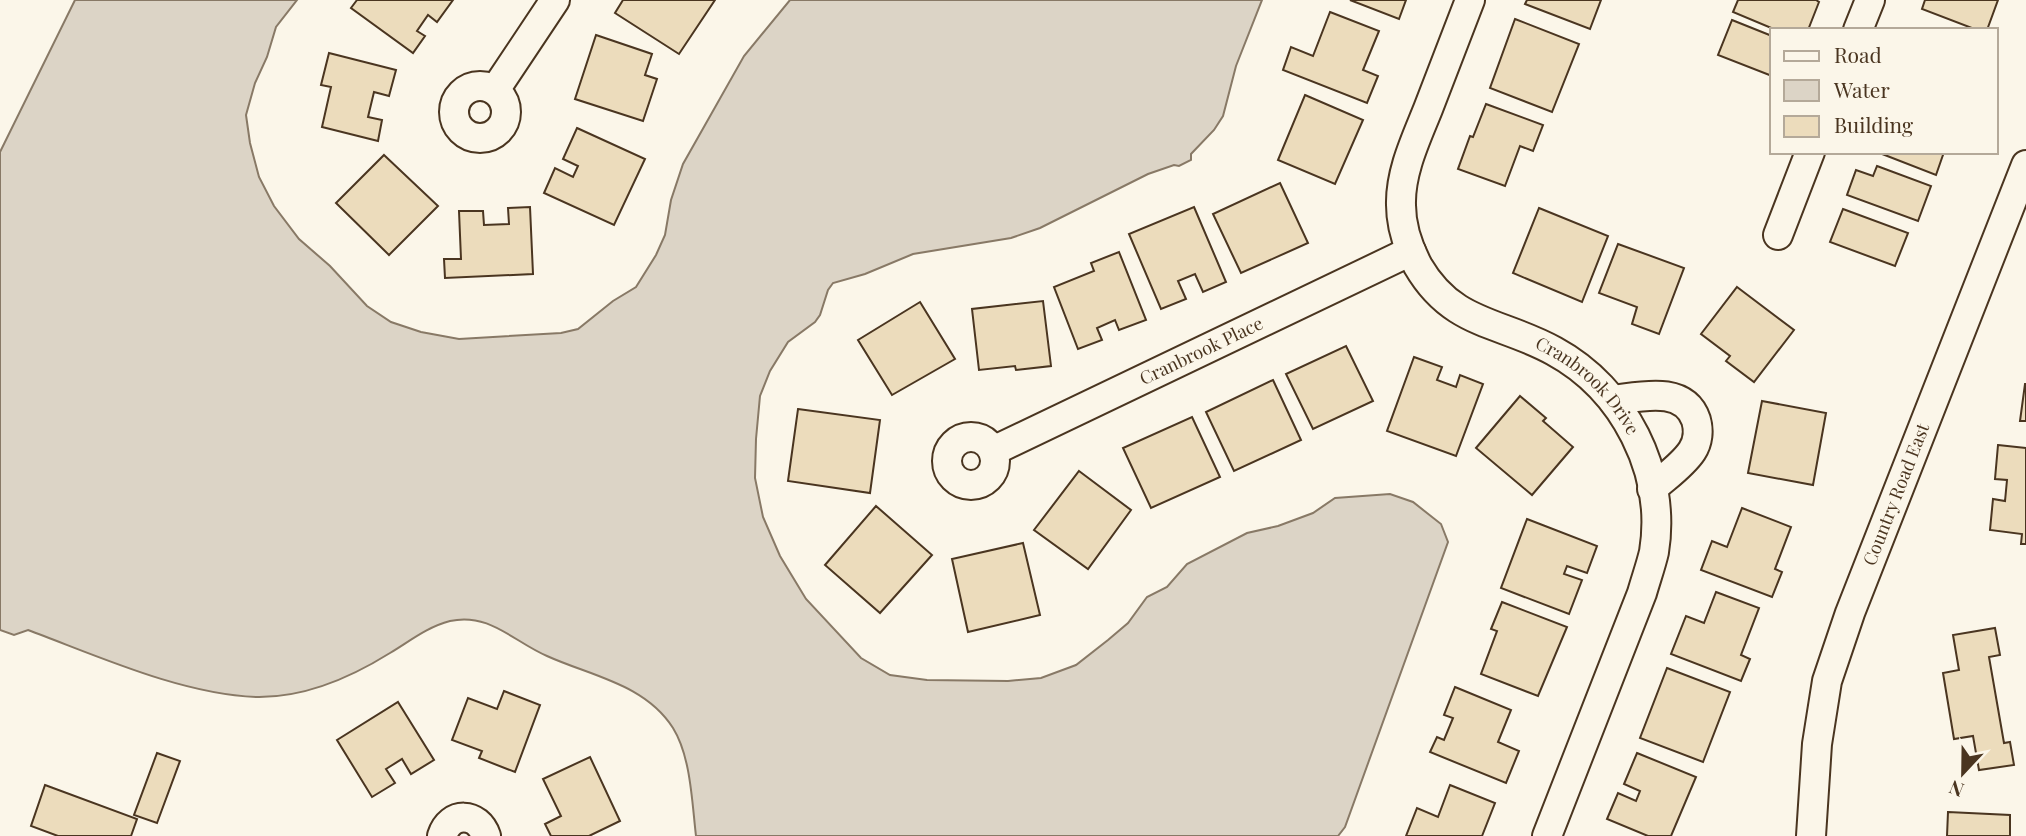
<svg xmlns="http://www.w3.org/2000/svg" width="2026" height="836" viewBox="0 0 2026 836" font-family="'Playfair Display',serif">
  <rect width="100%" height="100%" fill="#fbf6e9"/>
  <path fill="#dcd4c6" stroke="#887966" stroke-width="2" d="M75 0H297L276 27 267 57 255 83 246 115 250 143 259 177 274 206 299 239 330 266 367 306 391 322 421 332 459 339 561 333 578 329 613 301 636 287 656 255 665 235 671 200 683 164 744 56 790 0H1262L1236 66 1223 116 1214 130 1191 154V160L1179 166 1174 165 1148 174 1040 228 1011 238 913 254 865 274 833 283 828 290 820 315 815 322 788 342 770 371 760 396 756 439 755 478 763 517 780 556 806 599 861 658 890 675 927 680 1008 681 1041 678 1076 665 1108 640 1128 623 1147 597 1167 587 1187 564 1247 533 1278 526 1313 513 1335 498 1390 494 1413 502 1441 524 1448 542 1345 827 1338 836H696C692 803 691 757 673 728 645 684 591 676 547 656 514 642 489 612 450 621 427 627 410 641 390 653 350 678 304 698 256 697 181 694 98 656 28 630L14 635 0 630V152Z"/>
  <g fill="#ecdcbc" stroke="#4a3520" stroke-width="2">
    <polygon points="357,0 453,0 437,22 428,15 417,31 425,36 413,53 351,8"/>
    <polygon points="623,0 715,0 679,54 615,13"/>
    <polygon points="1350,0 1406,0 1399,19"/>
    <polygon points="1527,0 1601,0 1590,29 1525,4"/>
    <polygon points="1738,0 1816,0 1819,2 1808,30 1776,30 1733,12"/>
    <polygon points="1925,0 1998,0 1987,30 1977,30 1922,9"/>
    <polygon points="1330,12 1379,31 1363,70 1378,76 1367,103 1283,70 1291,47 1313,56"/>
    <polygon points="1515,19 1579,44 1552,112 1490,88"/>
    <polygon points="1732,20 1772,36 1772,76 1718,55"/>
    <polygon points="596,35 652,54 645,75 657,79 643,121 575,99"/>
    <polygon points="329,53 396,70 389,96 374,92 368,117 382,120 378,141 322,127 331,87 321,85"/>
    <polygon points="1305,95 1363,120 1335,184 1278,160"/>
    <polygon points="1486,104 1543,125 1533,151 1520,146 1505,186 1458,169 1470,136 1473,137"/>
    <polygon points="577,128 645,159 614,225 544,193 555,168 573,177 578,166 563,159"/>
    <polygon points="1877,152 1944,152 1936,175"/>
    <polygon points="384,155 438,206 389,255 336,203"/>
    <polygon points="1877,166 1931,186 1918,221 1847,195 1856,170 1873,176"/>
    <polygon points="1280,183 1308,243 1241,273 1213,214"/>
    <polygon points="530,207 533,274 445,278 444,259 461,259 459,211 483,211 484,225 509,224 508,208"/>
    <polygon points="1194,207 1226,282 1203,292 1195,274 1178,281 1186,299 1161,309 1129,234"/>
    <polygon points="1539,208 1608,236 1582,302 1513,273"/>
    <polygon points="1843,209 1908,233 1895,266 1830,242"/>
    <polygon points="1618,244 1684,268 1659,334 1632,324 1637,307 1599,293"/>
    <polygon points="1119,252 1146,320 1119,330 1115,320 1097,328 1102,340 1078,349 1054,287 1094,271 1091,263"/>
    <polygon points="1737,287 1794,330 1754,382 1726,361 1730,356 1701,334"/>
    <polygon points="1043,301 1051,366 1016,370 1015,366 979,370 972,309"/>
    <polygon points="920,302 955,359 892,395 858,340"/>
    <polygon points="1346,346 1373,401 1313,429 1286,374"/>
    <polygon points="1414,357 1442,367 1437,380 1456,387 1460,375 1483,384 1456,456 1387,431"/>
    <polygon points="1273,380 1301,440 1234,471 1206,412"/>
    <polygon points="2025,384 2026,384 2026,421 2020,421"/>
    <polygon points="1520,396 1546,418 1543,421 1573,447 1532,495 1476,448"/>
    <polygon points="1762,401 1826,413 1813,485 1748,473"/>
    <polygon points="798,409 880,420 870,493 788,481"/>
    <polygon points="1192,417 1220,477 1151,508 1123,448"/>
    <polygon points="1998,445 2026,448 2026,544 2021,544 2022,534 1990,530 1993,499 2005,501 2007,480 1995,479"/>
    <polygon points="1079,471 1131,510 1088,569 1034,530"/>
    <polygon points="876,506 932,555 880,613 825,565"/>
    <polygon points="1742,508 1791,527 1775,569 1782,572 1772,597 1701,570 1712,541 1727,547"/>
    <polygon points="1527,519 1597,546 1587,573 1567,566 1564,574 1582,580 1569,614 1501,588"/>
    <polygon points="1023,543 1040,615 968,632 952,559"/>
    <polygon points="1716,592 1759,608 1741,655 1750,659 1741,681 1671,654 1686,616 1704,623"/>
    <polygon points="1502,602 1567,627 1538,696 1481,674 1497,631 1491,629"/>
    <polygon points="1995,628 2000,655 1989,657 2004,743 2010,742 2014,765 1979,770 1973,736 1954,739 1943,673 1959,670 1953,635"/>
    <polygon points="1667,668 1730,692 1703,762 1640,738"/>
    <polygon points="1455,687 1511,710 1498,742 1519,751 1506,783 1430,752 1437,737 1444,740 1453,718 1444,715"/>
    <polygon points="504,691 540,705 515,772 479,758 482,751 452,740 468,698 497,709"/>
    <polygon points="398,702 434,760 411,774 402,759 386,769 395,783 372,797 337,740"/>
    <polygon points="157,753 180,761 157,823 134,815"/>
    <polygon points="1637,753 1696,777 1671,836 1648,836 1607,819 1618,793 1636,801 1640,791 1624,784"/>
    <polygon points="590,757 620,821 589,836 551,836 545,824 561,816 543,779"/>
    <polygon points="45,785 137,819 131,836 58,836 31,826"/>
    <polygon points="1450,785 1495,803 1482,836 1406,836 1417,808 1438,817"/>
    <polygon points="1948,812 2010,815 2010,836 1947,836"/>
  </g>
  <g fill="none" stroke-linecap="round" stroke-linejoin="round">
    <g stroke="#4a3520" stroke-width="32">
      <g id="minor">
        <path id="s1" d="M1470 0C1456 36 1442 73 1428 109 1416 139 1400 172 1401 205 1401 227 1408 247 1418 266 1453 326 1500 321 1554 351 1624 389 1667 472 1654 552 1651 565 1646 579 1642 593L1547 836"/>
        <polyline points="1858,30 1870,0"/>
        <circle cx="480" cy="112" r="26"/>
        <polyline points="495,90 555,0"/>
        <polyline points="1778,235 1810,152"/>
        <path d="M1613 400C1640 397 1684 385 1696 420 1699 430 1698 442 1692 451 1682 466 1665 477 1652 489"/>
        <circle cx="971" cy="461" r="24"/>
        <path id="s2" d="M993 451 1411 251"/>
        <path d="M442 836C450 811 478 812 486 836"/>
        <path id="s3" d="M1811 836 1817 744 1827 681 1850 613 2026 165"/>
      </g>
    </g>
    <use href="#minor" stroke="#fbf6e9" stroke-width="28"/>
  </g>
  <g text-anchor="middle" stroke-width="5" stroke-linejoin="round" paint-order="stroke">
    <g font-size="18" fill="#4a3520" stroke="#fbf6e9">
      <text dy="6" stroke="none"><textPath href="#s2" startOffset="231">Cranbrook Place</textPath></text>
      <text dy="6" stroke="none"><textPath href="#s1" startOffset="494">Cranbrook Drive</textPath></text>
      <text dy="6" stroke="none"><textPath href="#s3" startOffset="355">Country Road East</textPath></text>
    </g>
  </g>
  <rect x="1770" y="28" width="228" height="126" fill="#fbf6e9" stroke="#b4a999" stroke-width="2"/>
  <rect x="1784" y="51" width="35" height="10" fill="#fbf6e9" stroke="#b4a999" stroke-width="2"/>
  <text x="1834" y="63" font-size="21" fill="#4a3520">Road</text>
  <rect x="1784" y="80" width="35" height="21" fill="#dcd4c6" stroke="#b4a999" stroke-width="2"/>
  <text x="1834" y="98" font-size="21" fill="#4a3520">Water</text>
  <rect x="1784" y="116" width="35" height="21" fill="#ecdcbc" stroke="#b4a999" stroke-width="2"/>
  <text x="1834" y="133" font-size="21" fill="#4a3520">Building</text>
  <g transform="translate(1963 773) rotate(202)" stroke="#fbf6e9" stroke-width="5" paint-order="stroke">
  <path d="M0-5L12 26L0 18L-12 26Z" fill="#4a3520"/>
  <text y="-10" font-size="19" font-weight="bold" text-anchor="middle" fill="#4a3520">N</text>
  </g>
</svg>
